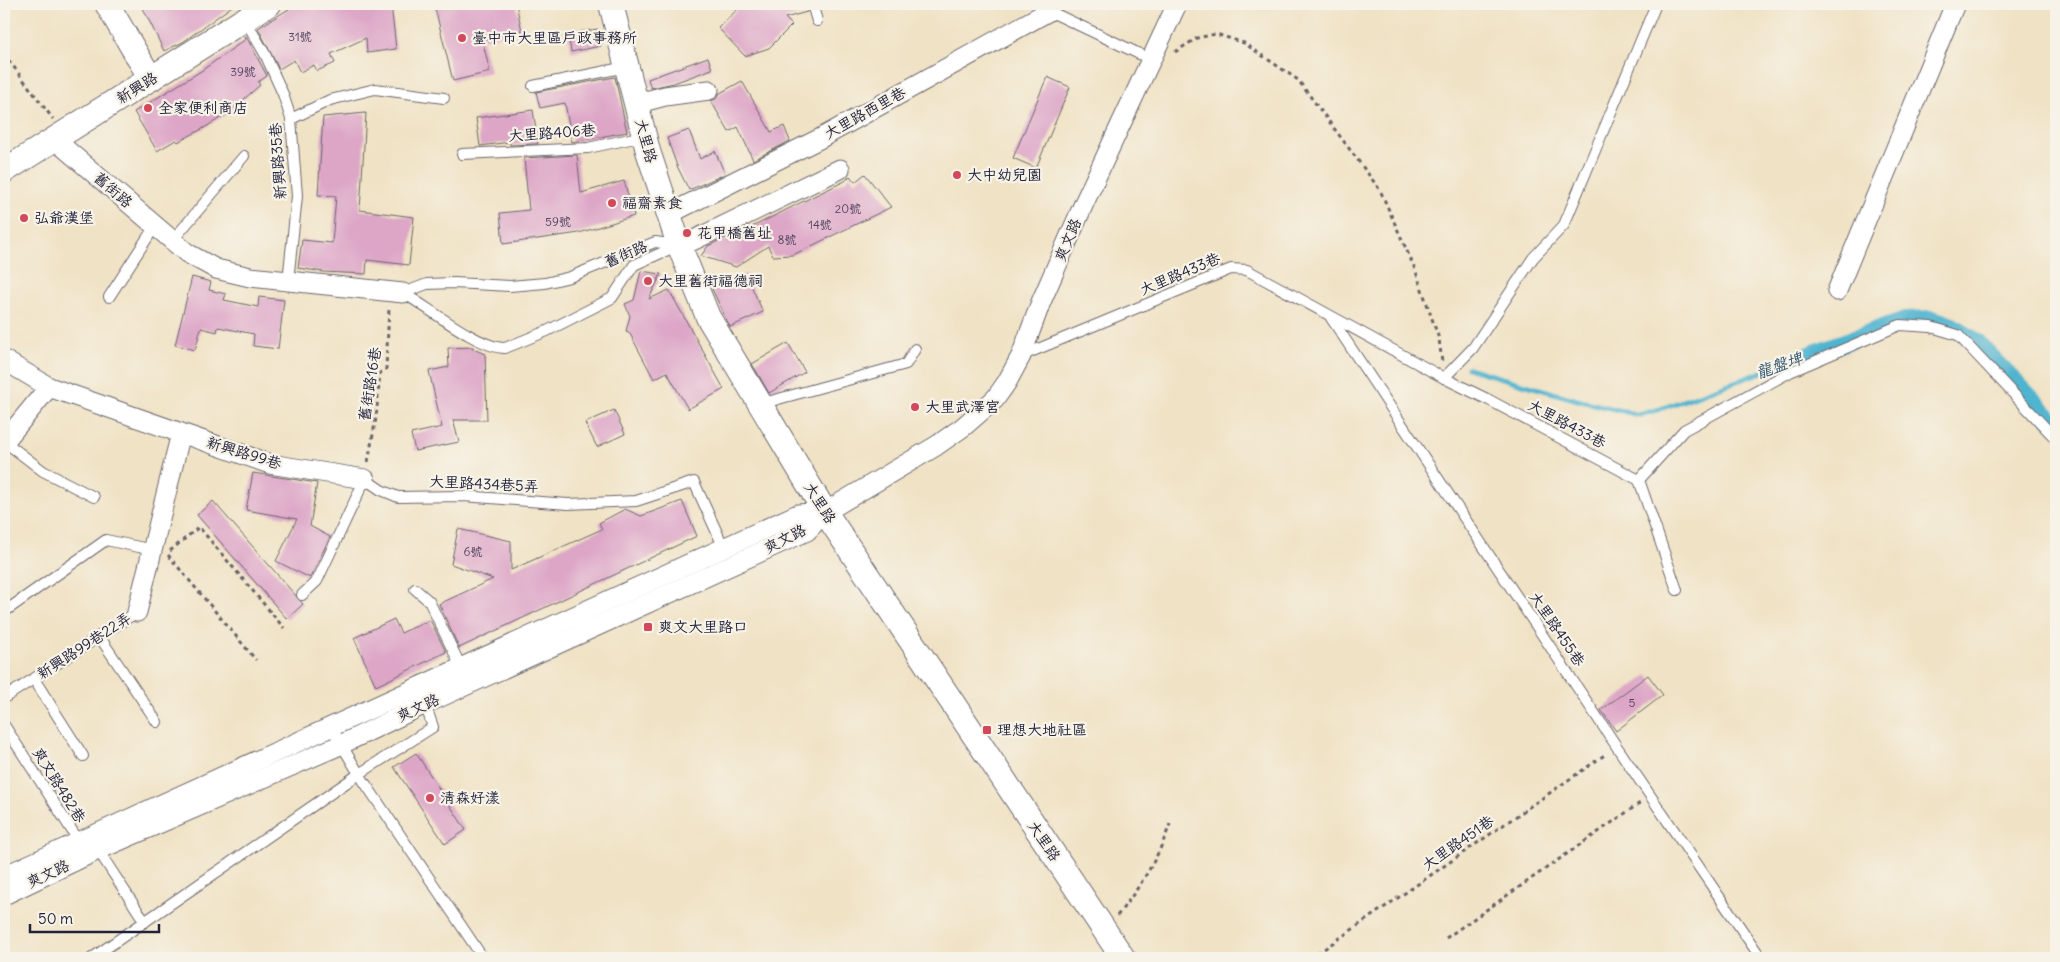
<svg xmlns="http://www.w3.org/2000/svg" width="2060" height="962" viewBox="0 0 2060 962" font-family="Delius,'LXGW WenKai TC',sans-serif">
  <rect width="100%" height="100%" fill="#f7f3e8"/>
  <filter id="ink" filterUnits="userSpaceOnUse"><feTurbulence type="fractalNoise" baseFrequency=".02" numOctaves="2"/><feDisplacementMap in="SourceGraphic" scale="10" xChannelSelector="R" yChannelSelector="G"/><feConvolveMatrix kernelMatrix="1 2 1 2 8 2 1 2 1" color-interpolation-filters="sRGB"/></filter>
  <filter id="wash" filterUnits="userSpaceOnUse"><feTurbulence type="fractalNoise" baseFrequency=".0096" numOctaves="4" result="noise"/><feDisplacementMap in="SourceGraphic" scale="20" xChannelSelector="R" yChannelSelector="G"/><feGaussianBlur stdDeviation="1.12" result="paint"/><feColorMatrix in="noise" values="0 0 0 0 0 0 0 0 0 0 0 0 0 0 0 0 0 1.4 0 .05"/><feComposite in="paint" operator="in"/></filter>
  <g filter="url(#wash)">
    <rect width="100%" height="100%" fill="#f0e2c4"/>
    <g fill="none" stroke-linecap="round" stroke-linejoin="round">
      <polyline stroke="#50b4cf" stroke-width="5" points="1468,368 1581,401 1639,415 1660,409 1806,356"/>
      <polyline stroke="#50b4cf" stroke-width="18" points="1806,356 1905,320 1931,319 1949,324 1977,342 2056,424"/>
    </g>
    <g id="blocks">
      <g fill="#dda6c7">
        <polygon points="141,4 235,4 183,42 164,51"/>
        <polygon points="297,4 391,4 396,49 367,53 366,38 331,54 335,63 317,71 314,65 300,72 294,60 279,69 258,28"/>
        <polygon points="434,4 516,4 522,31 482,39 490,72 453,81"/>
        <polygon points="743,4 805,4 807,12 785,18 792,25 769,48 745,56 718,28"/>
        <polygon points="598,29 601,46 571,52 568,34"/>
        <polygon points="246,36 267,76 258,82 260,85 227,114 204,128 178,142 176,140 157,151 134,112 201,71 246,39 245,37"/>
        <polygon points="708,57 712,69 674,83 651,88 648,79"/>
        <polygon points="615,77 627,132 572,142 565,103 540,108 536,92"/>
        <polygon points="1047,77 1070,87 1036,168 1013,158"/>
        <polygon points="742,81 771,132 784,126 790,141 753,160 738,127 729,132 711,101 716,99 720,93"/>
        <polygon points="533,110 538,144 510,145 510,142 480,146 476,118"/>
        <polygon points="366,113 360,210 414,217 409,265 367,260 366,274 323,272 298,268 302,240 332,243 336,196 318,195 323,117"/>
        <polygon points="689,130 700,159 715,151 725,174 689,190 677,166 667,138"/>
        <polygon points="577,155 581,193 624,181 634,216 579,233 503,244 500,213 529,210 524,158"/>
        <polygon points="865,174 891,207 793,255 773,256 768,246 736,267 701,256 708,246 741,230 749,226 750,228 814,196 845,181 850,176 855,182"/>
        <polygon points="641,271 661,274 649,299 669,290 724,389 688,409 667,372 654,379 629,332 626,331 630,316 625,304 634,300"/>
        <polygon points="746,274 763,312 730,327 712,289"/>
        <polygon points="192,277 211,282 209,290 226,294 224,300 258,307 259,297 284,300 278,349 253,346 254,334 218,327 217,332 201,328 195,350 175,345"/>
        <polygon points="788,343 805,372 769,393 752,364"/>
        <polygon points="473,347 473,349 485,354 487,420 453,420 459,442 415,451 411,434 442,427 429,371 449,367 448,348"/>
        <polygon points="614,410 625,434 597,447 585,423"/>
        <polygon points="253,473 317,483 310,526 330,537 310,578 276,561 297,519 246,510"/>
        <polygon points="213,501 303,604 287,619 197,515"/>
        <polygon points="682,501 697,536 459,648 439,604 493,579 451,564 458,529 511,541 511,570 602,529 599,523 625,509 641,516"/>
        <polygon points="394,619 401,633 430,620 446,652 376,686 354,638"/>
        <polygon points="1648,675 1663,695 1616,731 1601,710"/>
        <polygon points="416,753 466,830 445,844 394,767"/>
      </g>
    </g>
  </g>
  <g filter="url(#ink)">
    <use href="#blocks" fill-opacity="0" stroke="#6a656b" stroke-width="1"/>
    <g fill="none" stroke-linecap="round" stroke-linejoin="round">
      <g stroke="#6a656b" stroke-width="12">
        <g id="service">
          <polyline points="812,4 817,21"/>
          <polyline points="1056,4 1049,11 1152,60"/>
          <polyline points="244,18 265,54 283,94 291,119 297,196 288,281"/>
          <polyline points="533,86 626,67"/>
          <polyline points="291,119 330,100 375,89 444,98"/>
          <polyline points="462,154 588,148 644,136"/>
          <polyline points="173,240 244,156"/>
          <path d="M403 293C428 307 478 348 505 348L547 331 612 298 634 265 679 245"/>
          <polyline points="403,293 427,284 454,283 510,286 545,283 570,277 655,242 677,245"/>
          <polyline points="109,297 155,226"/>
          <polyline points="1331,318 1617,747 1761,958"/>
          <polyline points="1021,356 1231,269 1247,270 1444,378 1489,400 1639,480 1684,430 1790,372 1900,325 1931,327 1958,335 2056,439"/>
          <polyline points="1444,378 1473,348 1533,258 1564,225 1656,4"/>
          <polyline points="760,404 906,364 915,349"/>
          <polyline points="4,441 43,471 94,497"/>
          <polyline points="1639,480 1677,590"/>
          <polyline points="415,589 429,601 461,667"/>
          <polyline points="302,595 317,581 365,479 381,490 398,497 463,496 568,504 636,501 694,482 724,548"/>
          <polyline points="4,612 106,540 153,550"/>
          <polyline points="99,636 157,722"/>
          <polyline points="34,679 83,756"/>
          <polyline points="4,698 137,612"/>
          <polyline points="4,725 80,843"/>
          <polyline points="331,727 359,774 483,958"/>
          <polyline points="93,849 98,850 145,922"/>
          <polyline points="92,958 359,774 433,727 425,704"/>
        </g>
      </g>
      <g stroke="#6a656b" stroke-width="21">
        <g id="minor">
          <polyline points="634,95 646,101 665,96 709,90"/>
          <polyline points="54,139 187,253 216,269 250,277 403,293"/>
          <polyline points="669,214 821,138 1049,11"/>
          <polyline points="679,245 690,242 840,169"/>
          <polyline points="1837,291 1955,4"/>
          <polyline points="4,360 49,387 270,464 365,479"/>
          <polyline points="4,442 49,387"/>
          <polyline points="137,612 181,433"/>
          <polyline points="4,876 798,514 825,512"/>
          <polyline points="4,895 98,850 340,745 425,704 807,531 825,512 936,446 963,427 995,399 1007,382 1021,356 1041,302 1085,201 1177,4"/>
        </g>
      </g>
      <g stroke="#6a656b" stroke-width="26">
        <g id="tertiary">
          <polyline points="107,4 151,79"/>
          <polyline points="611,4 648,151 679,245 708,317 825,512 1123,958"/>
          <polyline points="4,171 269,4"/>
        </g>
      </g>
      <g stroke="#6a656b" stroke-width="3" stroke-dasharray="4 4" stroke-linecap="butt">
        <polyline points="1175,52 1197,38 1216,34 1244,43 1298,80 1380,190 1415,269 1439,339 1442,362"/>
        <polyline points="4,54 53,119"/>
        <polyline points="368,462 376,418 380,373 386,369 389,308"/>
        <polyline points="170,551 199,527 284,628"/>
        <polyline points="168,555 256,660"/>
        <path d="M1117 916C1141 885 1157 861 1170 824"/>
        <polyline points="1446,938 1640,803"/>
        <polyline points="1311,958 1606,754"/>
      </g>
      <use href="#service" stroke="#fff" stroke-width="10"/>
      <use href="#minor" stroke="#fff" stroke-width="19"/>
      <use href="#tertiary" stroke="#fff" stroke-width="24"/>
    </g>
  </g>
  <g fill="#d1495b" stroke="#f7f3e8" stroke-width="2">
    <circle cx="462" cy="38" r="5"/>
    <circle cx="148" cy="108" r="5"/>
    <circle cx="957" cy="175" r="5"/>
    <circle cx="612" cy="203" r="5"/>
    <circle cx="24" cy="218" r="5"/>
    <circle cx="687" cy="233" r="5"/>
    <circle cx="648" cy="281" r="5"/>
    <circle cx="915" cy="407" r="5"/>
    <rect x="643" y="622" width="10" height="10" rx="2.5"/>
    <rect x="982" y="725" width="10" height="10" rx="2.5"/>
    <circle cx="430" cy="798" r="5"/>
  </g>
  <g text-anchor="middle" stroke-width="4.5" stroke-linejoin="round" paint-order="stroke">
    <g font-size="12" fill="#51435e">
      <text x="300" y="41">31號</text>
      <text x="243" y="76">39號</text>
      <text x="848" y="213">20號</text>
      <text x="558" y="226">59號</text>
      <text x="820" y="229">14號</text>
      <text x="787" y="244">8號</text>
      <text x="473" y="556">6號</text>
      <text x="1632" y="707">5</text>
    </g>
    <g font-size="15" fill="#22223b" stroke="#f7f3e8" text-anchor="start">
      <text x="472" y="43">臺中市大里區戶政事務所</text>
      <text x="158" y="113">全家便利商店</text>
      <text x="967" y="180">大中幼兒園</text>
      <text x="622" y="208">福齋素食</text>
      <text x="34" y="223">弘爺漢堡</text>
      <text x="697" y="238">花甲橋舊址</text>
      <text x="658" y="286">大里舊街福德祠</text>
      <text x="925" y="412">大里武澤宮</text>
      <text x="658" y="632">爽文大里路口</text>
      <text x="997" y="735">理想大地社區</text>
      <text x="440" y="803">清森好漾</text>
    </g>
    <g font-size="15" fill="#22223b" stroke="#f7f3e8">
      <text transform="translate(137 88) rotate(-32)" y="5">新興路</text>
      <text transform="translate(865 113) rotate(-29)" y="5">大里路西里巷</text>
      <text transform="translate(552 133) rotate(-4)" y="5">大里路406巷</text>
      <text transform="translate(646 141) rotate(75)" y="5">大里路</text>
      <text transform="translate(278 161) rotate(-94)" y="5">新興路35巷</text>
      <text transform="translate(113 190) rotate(41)" y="5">舊街路</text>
      <text transform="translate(1068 240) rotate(-67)" y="5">爽文路</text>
      <text transform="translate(626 254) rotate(-23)" y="5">舊街路</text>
      <text transform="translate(1180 274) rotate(-23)" y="5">大里路433巷</text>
      <text transform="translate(370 384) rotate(-81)" y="5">舊街路16巷</text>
      <text transform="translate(1567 424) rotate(28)" y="5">大里路433巷</text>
      <text transform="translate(244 453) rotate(17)" y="5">新興路99巷</text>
      <text transform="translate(484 484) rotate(3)" y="5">大里路434巷5弄</text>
      <text transform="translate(820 503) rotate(58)" y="5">大里路</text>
      <text transform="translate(785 539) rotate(-27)" y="5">爽文路</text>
      <text transform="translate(1557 629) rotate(56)" y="5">大里路455巷</text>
      <text transform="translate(84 646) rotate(-33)" y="5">新興路99巷22弄</text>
      <text transform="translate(418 708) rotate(-25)" y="5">爽文路</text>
      <text transform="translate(59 785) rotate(58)" y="5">爽文路482巷</text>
      <text transform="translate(1044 841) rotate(56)" y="5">大里路</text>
      <text transform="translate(1458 843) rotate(-35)" y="5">大里路451巷</text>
      <text transform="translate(48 874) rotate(-25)" y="5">爽文路</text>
    </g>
    <g font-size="16" font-style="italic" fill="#32556f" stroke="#f7f3e8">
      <text transform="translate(1779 365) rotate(-20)" y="6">龍盤埤</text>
    </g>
  </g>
  <rect width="2060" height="962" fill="none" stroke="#f7f3e8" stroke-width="20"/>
  <path d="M30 924v8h129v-8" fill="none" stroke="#22223b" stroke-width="2.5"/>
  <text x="38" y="924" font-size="15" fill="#22223b" stroke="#f7f3e8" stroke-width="4" paint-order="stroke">50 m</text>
</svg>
